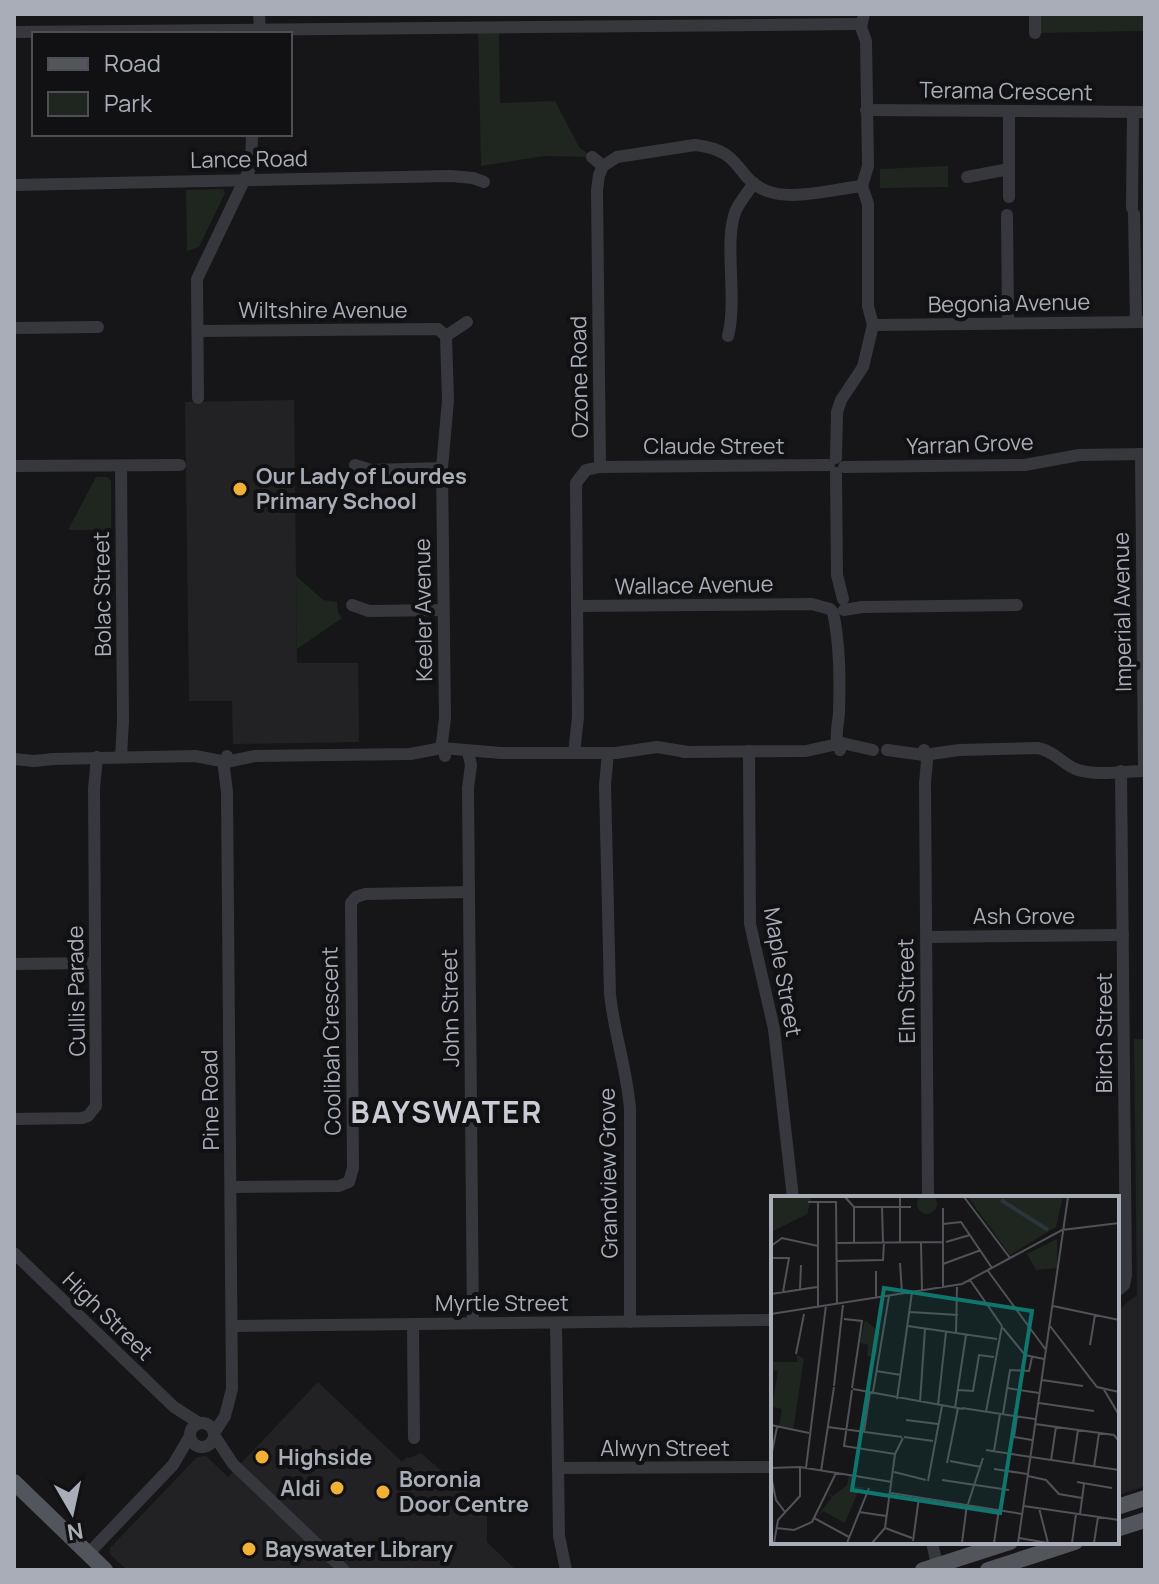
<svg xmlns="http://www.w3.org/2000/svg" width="1159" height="1584" viewBox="0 0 1159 1584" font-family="Manrope,sans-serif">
  <rect width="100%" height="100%" fill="#161618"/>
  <g fill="#222225">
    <polygon points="294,400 297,663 358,663 359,742 233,744 232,701 189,701 185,402"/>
    <polygon points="1134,1039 1145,1039 1145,1486 1117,1496 1117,1311 1137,1295"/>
    <polygon points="318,1382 402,1462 407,1457 410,1458 421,1453 487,1510 487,1542 516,1570 127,1570 110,1554 110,1548 197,1457 206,1456 228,1477"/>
  </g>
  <g fill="#1e261f">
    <polygon points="1035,14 1145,14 1145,31 1035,33"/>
    <polygon points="478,28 499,28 500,103 555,101 579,147 592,157 544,156 481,166"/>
    <polygon points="948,166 948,187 880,188 880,169"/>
    <polygon points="223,189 225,193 199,247 187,251 186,190"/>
    <polygon points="96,477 107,477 111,481 111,530 68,530"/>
    <polygon points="296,576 323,600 337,602 338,613 342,618 297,649"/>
    <polygon points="1135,1040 1145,1040 1145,1236 1138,1236"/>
  </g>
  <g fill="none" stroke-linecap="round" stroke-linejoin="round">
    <g stroke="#37383d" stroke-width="12">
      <polyline points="259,14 260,31"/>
      <polyline points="1035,14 1035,33"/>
      <polyline points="14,32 861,24"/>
      <polyline points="866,110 1145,112"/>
      <polyline points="1009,112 1009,197"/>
      <path d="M603 166 617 157 695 145C744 150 735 179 767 191 792 201 835 189 862 186"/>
      <polyline points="967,177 1009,169"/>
      <polyline points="14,185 451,176 473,178 484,182"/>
      <polyline points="1132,208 1133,112"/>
      <polyline points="1134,214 1136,322"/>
      <polyline points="1007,215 1008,323"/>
      <polyline points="873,325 1145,322"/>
      <polyline points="14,328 98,327"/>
      <polyline points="198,331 438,329 446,336"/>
      <path d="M728 336C738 298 723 241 736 210 741 200 748 192 754 183"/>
      <polyline points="198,398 197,279 251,166 252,134"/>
      <polyline points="1141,454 1144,771"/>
      <polyline points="836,458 837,412 841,400 863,367 873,325 868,306 868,204 862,186 868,166 866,41 861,27 864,14"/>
      <polyline points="355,465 371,470 442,468"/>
      <polyline points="14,466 180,465"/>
      <polyline points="600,467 829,465"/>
      <polyline points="844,467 1025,465 1079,455 1145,454"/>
      <polyline points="836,473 837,575 843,599"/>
      <polyline points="352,605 369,611 443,610"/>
      <polyline points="577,606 812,604 830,609"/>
      <polyline points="844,610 862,607 1017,605"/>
      <path d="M833 612C840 645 840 679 839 713 838 726 834 737 840 750"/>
      <path d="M887 750 924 755 959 750 1038 748C1055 751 1063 765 1078 770 1098 776 1125 771 1145 771"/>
      <polyline points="924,750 927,761 925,783 928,1198"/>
      <polyline points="749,751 750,924 774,1029 793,1198"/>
      <polyline points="468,752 471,765 468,788 473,1323"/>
      <polyline points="683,752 806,751 842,743 873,750"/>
      <polyline points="574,753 578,717 576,483 586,470 600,467 597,190 599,175 603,166 592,157"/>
      <path d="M608 753 605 785 610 994C614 1033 627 1070 630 1109V1322"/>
      <polyline points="445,756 442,742 445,718 442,468 448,400 446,336 467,322"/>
      <polyline points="121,757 123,721 121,466"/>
      <polyline points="14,759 34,761 53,759 195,756 226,762 255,756 410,754 442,748 501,753 616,753 657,747 688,752"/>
      <polyline points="926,937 1123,935"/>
      <polyline points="14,964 95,963"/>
      <polyline points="14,1119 82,1118 88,1116 96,1106 94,789 97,757"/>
      <polyline points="231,1187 339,1186 349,1182 353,1168 351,903 356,897 365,894 469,892"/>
      <polyline points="14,1253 174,1407 199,1423"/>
      <polyline points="1117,1291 1124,1285 1126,1275 1121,771"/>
      <polyline points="556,1323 559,1536 566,1570"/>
      <polyline points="413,1324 414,1438"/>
      <polyline points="232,1326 773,1320"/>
      <circle cx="202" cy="1435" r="12"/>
      <polyline points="214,1433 225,1416 232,1389 227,792 224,768 227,756"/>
      <polyline points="214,1435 233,1464 344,1570"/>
      <polyline points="558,1468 773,1467"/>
      <polyline points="932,1542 938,1570"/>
      <polyline points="88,1554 173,1465 190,1436"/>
    </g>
    <g stroke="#53555c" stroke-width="16">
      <polyline points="14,1482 105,1570"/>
      <polyline points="1117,1507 1145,1498"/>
      <polyline points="1117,1529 1145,1520"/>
      <polyline points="923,1570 1010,1542"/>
      <polyline points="988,1570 1075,1542"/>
    </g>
  </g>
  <g fill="#f2b134" stroke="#111113" stroke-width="3">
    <circle cx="240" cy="489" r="8"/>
    <circle cx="262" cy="1457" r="8"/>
    <circle cx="337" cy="1488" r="8"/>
    <circle cx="383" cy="1492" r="8"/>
    <circle cx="249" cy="1549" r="8"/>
  </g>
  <g text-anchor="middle" stroke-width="8" stroke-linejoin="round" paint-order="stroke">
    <g font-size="22" fill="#a8adb8" stroke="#111113">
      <text transform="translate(1006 91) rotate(1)" y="8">Terama Crescent</text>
      <text transform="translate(249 159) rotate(-1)" y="8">Lance Road</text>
      <text transform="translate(1009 303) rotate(-1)" y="8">Begonia Avenue</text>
      <text x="323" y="318">Wiltshire Avenue</text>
      <text transform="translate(579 377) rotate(-91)" y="8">Ozone Road</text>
      <text transform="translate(970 444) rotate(-2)" y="8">Yarran Grove</text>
      <text x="714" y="454">Claude Street</text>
      <text transform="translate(694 585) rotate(-1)" y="8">Wallace Avenue</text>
      <text transform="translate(102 594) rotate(-91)" y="8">Bolac Street</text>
      <text transform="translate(423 610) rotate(-91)" y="8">Keeler Avenue</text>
      <text transform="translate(1122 612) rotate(-91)" y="8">Imperial Avenue</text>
      <text x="1024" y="924">Ash Grove</text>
      <text transform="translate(783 972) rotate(80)" y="8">Maple Street</text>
      <text transform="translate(76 991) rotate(-91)" y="8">Cullis Parade</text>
      <text transform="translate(906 991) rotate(-91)" y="8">Elm Street</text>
      <text transform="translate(450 1008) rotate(-91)" y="8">John Street</text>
      <text transform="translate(1104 1033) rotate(-90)" y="8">Birch Street</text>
      <text transform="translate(331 1041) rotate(-91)" y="8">Coolibah Crescent</text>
      <text transform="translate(210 1100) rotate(-91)" y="8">Pine Road</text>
      <text transform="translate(608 1173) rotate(-91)" y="8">Grandview Grove</text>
      <text x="502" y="1311">Myrtle Street</text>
      <text transform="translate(108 1316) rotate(44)" y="8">High Street</text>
      <text x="665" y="1456">Alwyn Street</text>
    </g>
    <g font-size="22" font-weight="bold" fill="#a8adb8" stroke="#111113" text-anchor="start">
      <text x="256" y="484">Our Lady of Lourdes<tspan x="256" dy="25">Primary School</tspan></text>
      <text x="278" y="1465">Highside</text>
      <text x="399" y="1487">Boronia<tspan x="399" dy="25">Door Centre</tspan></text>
      <text x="321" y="1496" text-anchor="end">Aldi</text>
      <text x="265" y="1557">Bayswater Library</text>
    </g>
    <g font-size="30" font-weight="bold" letter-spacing="2" fill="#c9ccd4" stroke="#111113">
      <text x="447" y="1123">BAYSWATER</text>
    </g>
  </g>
  <g transform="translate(771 1196)">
    <rect width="348" height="348" fill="#161618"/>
    <path d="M146 8a10 10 0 1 1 20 0a10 10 0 1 1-20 0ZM0 1H40V5L36 18 0 36ZM197 1H292L285 31 239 59ZM286 43V72L265 74 256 58ZM94 124 109 137 105 162 96 160 97 149 89 147ZM25 158 33 163 22 234 8 231 11 213 1 211 7 174 0 175V166H27ZM78 279 83 280 82 290 98 292 88 293 74 327 52 315 45 322 61 301 54 296 62 300 76 289Z" fill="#1e261f"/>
    <path fill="none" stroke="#2c353c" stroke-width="4" d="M230 4 277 34"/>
    <path fill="none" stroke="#505258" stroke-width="2" d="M74 1 83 11H140M129 1V46M193 1 239 62M37 6H65L66 109M47 6V110M111 11 112 46M172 28 190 26 221 72M83 46V11M150 46 151 94M175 46 199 39M65 47 172 46M0 50 11 42 47 50M0 62H18L12 96M66 65 112 64 113 46M129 67 131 97M172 68 210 54M105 75V102M217 75 275 154M199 84 231 130M172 91V12M29 93 30 69M0 98 46 91M282 110 348 124M139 116 187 119M0 118 191 88 291 34 348 27M73 123 91 125 81 192M137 130 226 143M279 130 326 191 348 196M232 132 254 159 273 163M185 137 186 91M319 149 324 119M25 158 33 118M105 175 130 179M271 184 312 190M63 190 72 109M236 192 268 197M332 192 348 219M82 193 192 213M81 194 73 250 124 258M187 194 202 195 208 159 223 161M102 196 118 100M126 203 141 96M149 206 154 133M268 207 323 215M167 209 175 136M184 212 195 139M191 212 264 223M215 216 231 130M232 218 239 174 258 175 261 161M246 221 243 241 261 244M135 224 167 228M264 228 343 239 348 245M0 229 38 237M57 231 131 241M93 236 99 196M133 241 162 245M215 254 260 261M223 255 229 218M0 261 6 231M260 261 348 274M280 264 285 231M179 265 210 271M176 267 187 212M302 268 307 234M323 271 328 237M0 272 29 271 121 286M35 272 55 109M223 273 256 278M50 275 63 191M123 276 155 284M0 280 5 304 14 316M257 280 275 284 288 298 311 302M171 284 238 294M157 285 171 210M306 286 341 292M120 297 251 318M197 308 212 262M253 310 348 324M268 312 277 347M88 316 115 320M309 318 313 288M43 322 78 341M5 332 23 334 41 326 65 277M114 332 141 342M248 342 277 347M142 345 148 301M3 347 7 324 29 300V271M76 347 98 292M101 347 114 332 124 258 132 242M191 347 196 308M223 347 228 313M247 347 297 1M301 347 305 318M323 347 327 321"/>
    <path fill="#0f766e" fill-opacity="0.15" stroke="#0f766e" stroke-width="4" d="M113 92 261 115 229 317 81 294Z"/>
    <rect width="348" height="348" fill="none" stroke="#a8adb8" stroke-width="4"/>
  </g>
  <rect width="1159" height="1584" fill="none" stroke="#a8adb8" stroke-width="32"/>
  <rect x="32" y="32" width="260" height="104" fill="#111113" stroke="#4d4f55" stroke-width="2"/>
  <rect x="48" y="58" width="40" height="12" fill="#53555c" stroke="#4d4f55" stroke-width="2"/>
  <text x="104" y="72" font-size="24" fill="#a8adb8">Road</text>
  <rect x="48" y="92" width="40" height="24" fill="#1e261f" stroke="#4d4f55" stroke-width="2"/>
  <text x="104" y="112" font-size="24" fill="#a8adb8">Park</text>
  <g transform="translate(72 1512) rotate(171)" stroke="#111113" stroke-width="6" paint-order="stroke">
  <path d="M0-6L14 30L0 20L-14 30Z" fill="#a8adb8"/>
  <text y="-12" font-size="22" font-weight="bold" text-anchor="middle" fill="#a8adb8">N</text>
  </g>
</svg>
